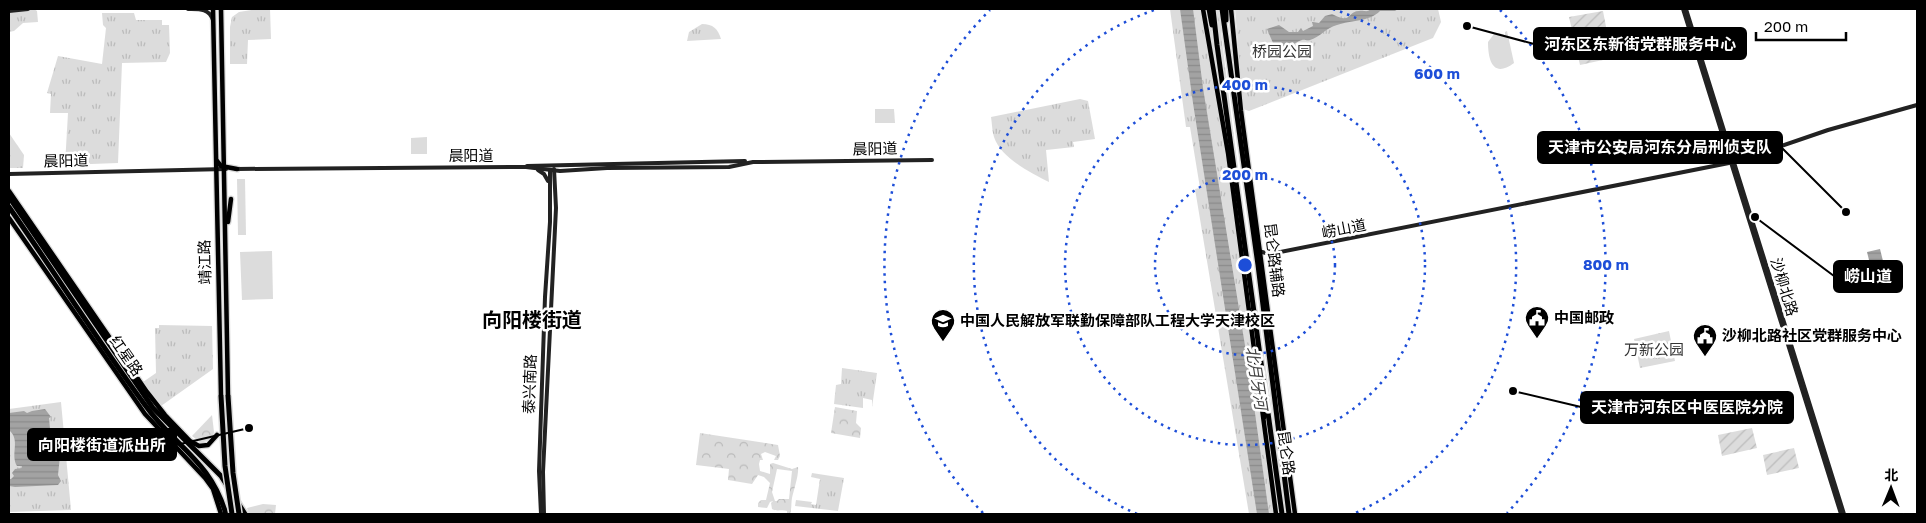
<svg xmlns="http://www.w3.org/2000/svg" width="1926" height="523" viewBox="0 0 1926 523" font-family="'Golos Text','Noto Sans SC',sans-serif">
  <defs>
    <pattern id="grass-tufts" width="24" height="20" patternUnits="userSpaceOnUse" patternTransform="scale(1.25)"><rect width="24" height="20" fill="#dcdcdc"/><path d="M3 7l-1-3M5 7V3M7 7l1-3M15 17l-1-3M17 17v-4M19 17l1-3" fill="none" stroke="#bbb"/></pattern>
    <pattern id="forest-crowns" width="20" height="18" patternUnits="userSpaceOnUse" patternTransform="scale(1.25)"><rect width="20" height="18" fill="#dcdcdc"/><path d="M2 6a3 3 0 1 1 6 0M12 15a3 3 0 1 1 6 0" fill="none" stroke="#bbb"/></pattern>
    <pattern id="garden-furrows" width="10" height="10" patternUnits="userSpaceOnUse" patternTransform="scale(1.25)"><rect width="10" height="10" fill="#dcdcdc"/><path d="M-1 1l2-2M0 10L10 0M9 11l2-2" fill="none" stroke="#bbb"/></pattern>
    <pattern id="water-rules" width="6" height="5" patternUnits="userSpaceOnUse" patternTransform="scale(1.25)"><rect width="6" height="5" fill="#a3a3a3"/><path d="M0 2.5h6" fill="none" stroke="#8b8b8b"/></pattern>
  </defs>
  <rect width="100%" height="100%" fill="#fff"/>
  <g fill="url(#grass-tufts)">
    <polygon points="9,9 34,9 37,11 38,22 23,23 14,31 9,32"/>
    <polygon points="257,9 270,9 271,39 248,40 247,64 230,64 230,27 232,17 239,12"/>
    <polygon points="1170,9 1222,9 1221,32 1280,514 1249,514 1195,189 1200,188 1190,127 1186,127"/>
    <polygon points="1235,9 1438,9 1441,22 1433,38 1249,111 1243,109"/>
    <polygon points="102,13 134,13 136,20 162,20 162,25 169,25 170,53 166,62 122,63 118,163 65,165 68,113 50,113 51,94 47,93 58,56 102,64 106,28 103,25"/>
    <path d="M702 24C713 24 718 29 721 39L687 41 689 32Z"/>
    <path d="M1500 35C1509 40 1513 57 1508 66L1501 68 1494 63 1490 45 1493 38Z"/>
    <path d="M1080 99 1088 101 1095 139 1073 142 1074 147 1046 150 1049 182C1031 173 1001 158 994 137 992 131 992 123 991 117Z"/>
    <polygon points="9,133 24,155 23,168 9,168"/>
    <polygon points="159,325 212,326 213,369 161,406 143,382 156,373 155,328 159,328"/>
    <polygon points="1669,331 1675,361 1640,368 1634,339"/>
    <polygon points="842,368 877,373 872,407 872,400 863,398 863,408 834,404 836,385 841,384"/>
    <polygon points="61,402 71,510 9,512 9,409"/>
    <polygon points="812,473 844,478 838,511 795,506 796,500 812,502 811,504 816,505 820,479 811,477"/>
  </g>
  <g fill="url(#forest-crowns)" fill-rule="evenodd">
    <polygon points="835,407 857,411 856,423 861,428 860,438 831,433"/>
    <polygon points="212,415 214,432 212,439 201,443 192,436"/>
    <path d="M700 433 778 445 780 456 778 460H774L776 456 765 452 761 454 763 460H760L759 464 760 471 770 474V464L773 463 792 469 798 467C799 475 794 489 792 498 791 503 792 508 790 514H787V511C782 509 777 512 772 509L771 503 773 501 770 502 767 508 758 507V503L761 500H766L770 483 764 477 758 475 752 484 728 480 729 469 696 465ZM777 469 792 471 789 499H779L777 501H775L772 492Z"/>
    <polygon points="263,504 276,505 275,514 249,514 247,508"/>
  </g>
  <g fill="url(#garden-furrows)">
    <polygon points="1603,11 1612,58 1580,65 1569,17"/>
    <polygon points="1752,428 1757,448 1722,456 1718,435"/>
    <polygon points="1794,448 1799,468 1767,475 1763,455"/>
  </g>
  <g fill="#dcdcdc">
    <path d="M1507 31 1514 63C1494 78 1488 62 1488 42L1494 34 1499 33 1505 35V32Z"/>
    <polygon points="875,109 894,109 895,123 875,123"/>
    <polygon points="427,137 427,154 411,154 411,138"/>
    <polygon points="237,179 245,179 246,235 238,235"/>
    <polygon points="272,251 273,299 242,300 240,252"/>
  </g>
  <g fill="url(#water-rules)">
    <polygon points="1180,9 1193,9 1203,88 1249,370 1269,514 1257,514 1193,103"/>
    <path d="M1371 9H1398L1395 11H1380C1369 22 1351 20 1337 25 1327 27 1319 38 1310 40 1307 41 1304 39 1302 40 1298 41 1292 45 1289 48L1273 43 1267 29 1279 25 1289 32H1298L1301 28 1303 31 1313 26 1312 22 1319 23 1325 16 1332 14C1353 25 1347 11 1359 11 1365 10 1366 13 1371 9Z"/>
    <polygon points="1880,249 1885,269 1872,272 1867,252"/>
    <path d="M45 409 51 417 49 418 50 429 54 431 55 446 52 450V456H60L58 475 61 481 58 485 15 487 9 486V479H11L14 476 12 473 15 469 22 468V466H17C10 454 21 440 9 430V413L24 411 27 413 32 411Z"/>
  </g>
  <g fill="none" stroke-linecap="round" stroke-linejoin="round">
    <g stroke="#dbdbdb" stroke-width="7">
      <g id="primary">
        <polyline points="213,9 221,396"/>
        <polyline points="221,9 228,396"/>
        <polyline points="1203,9 1228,153 1276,514"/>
        <polyline points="1231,9 1241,111 1295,514"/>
        <polyline points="217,161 221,166 237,169"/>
        <polyline points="9,191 147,392 165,415 190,441 199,446 208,445 217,435"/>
        <polyline points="9,218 145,414 205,478 213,489 221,514"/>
        <polyline points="228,222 231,199"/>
      </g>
    </g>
    <g stroke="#dbdbdb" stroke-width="8">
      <g id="highway">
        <polyline points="1209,9 1212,25"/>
        <polyline points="1213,9 1217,45 1282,514"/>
        <polyline points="1222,9 1258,265 1289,514"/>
        <polyline points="1226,9 1226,20"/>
        <polyline points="9,197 153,408 221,476 245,514"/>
        <path d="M9 207C55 273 98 341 145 405 175 447 210 460 226 514"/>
        <polyline points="1264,417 1265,407"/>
      </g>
    </g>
    <g stroke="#222" stroke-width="4">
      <path d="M188 9C199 9 209 8 213 20"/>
      <polyline points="1683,9 1841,514"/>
      <polyline points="1686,9 1844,514"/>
      <polyline points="9,11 28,9"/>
      <polyline points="527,166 745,161"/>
      <polyline points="236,169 526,167 560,171 607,168 729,167 753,162 932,160"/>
      <polyline points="538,170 544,174 548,181"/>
      <polyline points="9,174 226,169"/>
      <polyline points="1258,251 1270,254 1734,162 1828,130 1917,105"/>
      <polyline points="541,514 539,471 545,297 550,222 550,170"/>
      <polyline points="544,514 543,472 556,208 554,169"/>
    </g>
    <use href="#primary" stroke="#000" stroke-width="4.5"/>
    <use href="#highway" stroke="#000" stroke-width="5"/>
    <g stroke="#dbdbdb" stroke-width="8" stroke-linecap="butt">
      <g id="highway-bridge">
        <polyline points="221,396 225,466 232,514"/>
        <polyline points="228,396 233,473 239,514"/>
      </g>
    </g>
    <use href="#highway-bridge" stroke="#000" stroke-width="5"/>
  </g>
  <g fill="none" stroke="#1d4ed8" stroke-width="2.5" stroke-dasharray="2.5 5">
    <circle cx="1245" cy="265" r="90"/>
    <circle cx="1245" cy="265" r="180"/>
    <path d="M1137 514A271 271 0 0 1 1157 9M1333 9A271 271 0 0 1 1353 514"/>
    <path d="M983 513A361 361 0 0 1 990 10M1500 10A361 361 0 0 1 1507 513"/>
  </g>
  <defs>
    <g id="civic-pin" transform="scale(1.25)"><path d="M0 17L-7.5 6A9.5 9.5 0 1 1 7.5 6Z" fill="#000" stroke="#fff"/><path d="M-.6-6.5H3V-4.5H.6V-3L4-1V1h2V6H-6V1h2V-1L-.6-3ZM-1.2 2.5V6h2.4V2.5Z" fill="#fff"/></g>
    <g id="university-pin" transform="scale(1.25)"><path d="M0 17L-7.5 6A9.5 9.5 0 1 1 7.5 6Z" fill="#000" stroke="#fff"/><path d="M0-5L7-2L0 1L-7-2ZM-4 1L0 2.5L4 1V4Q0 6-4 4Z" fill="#fff"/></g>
  </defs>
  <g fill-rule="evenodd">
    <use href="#civic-pin" x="1537" y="318"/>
    <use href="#university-pin" x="943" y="321"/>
    <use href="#civic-pin" x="1705" y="336"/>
  </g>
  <g text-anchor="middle" stroke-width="5" stroke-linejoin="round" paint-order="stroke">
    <g font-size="15" fill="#333" stroke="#fff">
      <text x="1282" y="57">桥园公园</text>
      <text x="1654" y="355">万新公园</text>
    </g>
    <g font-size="15" fill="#000" stroke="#fff">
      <text transform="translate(875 149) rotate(-1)" y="5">晨阳道</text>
      <text x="471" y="161">晨阳道</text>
      <text transform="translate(66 161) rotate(-1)" y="5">晨阳道</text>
      <text transform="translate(1344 229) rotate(-11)" y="5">崂山道</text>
      <text transform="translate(1274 260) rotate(83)" y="5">昆仑路辅路</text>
      <text transform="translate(205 262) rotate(-91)" y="5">靖江路</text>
      <text transform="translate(1784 287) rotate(73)" y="5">沙柳北路</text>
      <text transform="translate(126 356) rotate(55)" y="5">红星路</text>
      <text transform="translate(530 384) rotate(-88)" y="5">泰兴南路</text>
      <text transform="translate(1286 453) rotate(82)" y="5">昆仑路</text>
    </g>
    <g font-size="15" font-weight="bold" fill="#000" stroke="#fff" text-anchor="start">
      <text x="1554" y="323">中国邮政</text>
      <text x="960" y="326">中国人民解放军联勤保障部队工程大学天津校区</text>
      <text x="1722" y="341">沙柳北路社区党群服务中心</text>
    </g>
    <g font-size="16" font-style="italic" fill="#444" stroke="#fff">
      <text transform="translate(1257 378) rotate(81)" y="6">北月牙河</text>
    </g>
    <g font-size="20" font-weight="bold" fill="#000" stroke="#fff">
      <text x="532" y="327">向阳楼街道</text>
    </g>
  </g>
  <circle cx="1245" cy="265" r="8" fill="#1d4ed8" stroke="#fff" stroke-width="2.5"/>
  <g font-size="15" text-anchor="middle" font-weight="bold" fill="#1d4ed8" stroke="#fff" stroke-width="5" stroke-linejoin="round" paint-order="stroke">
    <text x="1437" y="79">600 m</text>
    <text x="1245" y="90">400 m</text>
    <text x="1245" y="180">200 m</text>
    <text x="1606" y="270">800 m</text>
  </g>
  <path fill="none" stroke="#000" stroke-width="2" d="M1467 26L1534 44M1846 212L1782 148M1755 217L1834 276M1513 391L1581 407M249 428L176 445"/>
  <g fill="#000" stroke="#fff" stroke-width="2">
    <circle cx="1467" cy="26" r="5"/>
    <circle cx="1846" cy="212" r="5"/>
    <circle cx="1755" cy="217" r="5"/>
    <circle cx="1513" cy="391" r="5"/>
    <circle cx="249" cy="428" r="5"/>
  </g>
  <g fill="#000" stroke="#000" stroke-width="2">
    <rect x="1534" y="28" width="212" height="31" rx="5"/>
    <rect x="1538" y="132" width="244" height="31" rx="5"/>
    <rect x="1834" y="261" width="68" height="31" rx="5"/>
    <rect x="1581" y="392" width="212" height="31" rx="5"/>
    <rect x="28" y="429" width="148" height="31" rx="5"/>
  </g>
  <g font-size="16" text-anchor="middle" font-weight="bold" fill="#fff">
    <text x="1640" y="50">河东区东新街党群服务中心</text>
    <text x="1660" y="153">天津市公安局河东分局刑侦支队</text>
    <text x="1868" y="282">崂山道</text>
    <text x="1687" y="413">天津市河东区中医医院分院</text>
    <text x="102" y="451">向阳楼街道派出所</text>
  </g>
  <rect width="1926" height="523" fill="none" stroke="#000000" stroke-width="20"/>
  <g transform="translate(1891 488) rotate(1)" stroke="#ffffff" stroke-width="4" paint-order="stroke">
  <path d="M0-4L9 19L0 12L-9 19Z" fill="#000000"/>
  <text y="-8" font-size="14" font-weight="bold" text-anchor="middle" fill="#000000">北</text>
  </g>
  <path d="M1756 32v8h90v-8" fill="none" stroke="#000000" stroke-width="2.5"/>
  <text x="1764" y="32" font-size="15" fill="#000000" stroke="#ffffff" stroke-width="4" paint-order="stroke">200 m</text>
</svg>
